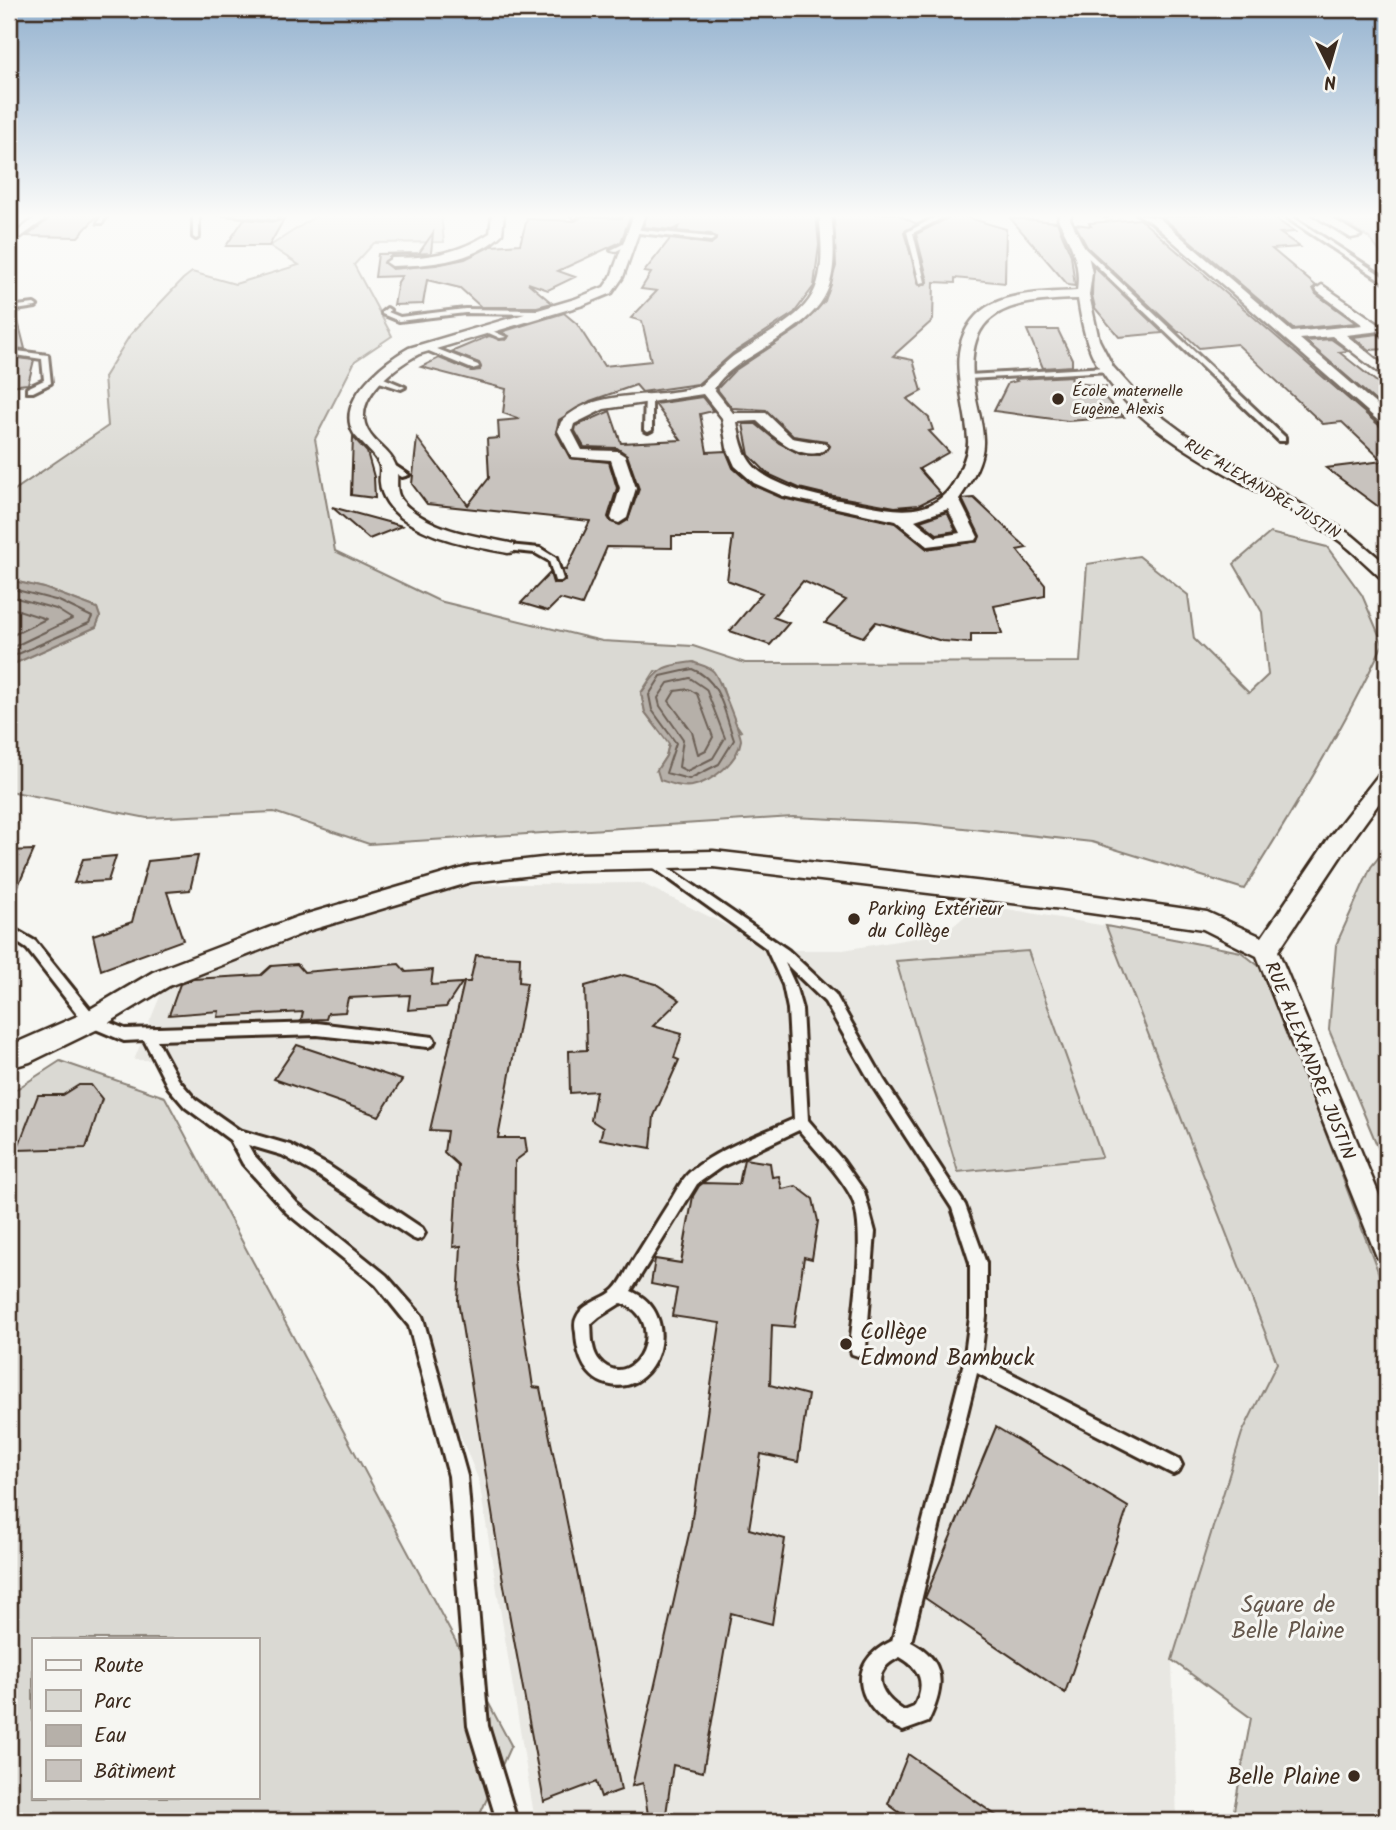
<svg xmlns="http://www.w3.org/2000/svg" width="1396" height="1830" viewBox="0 0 1396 1830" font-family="Kalam,sans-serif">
  <rect width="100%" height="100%" fill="#f6f6f2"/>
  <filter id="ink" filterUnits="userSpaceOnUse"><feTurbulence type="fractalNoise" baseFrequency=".0143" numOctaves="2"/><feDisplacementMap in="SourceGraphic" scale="14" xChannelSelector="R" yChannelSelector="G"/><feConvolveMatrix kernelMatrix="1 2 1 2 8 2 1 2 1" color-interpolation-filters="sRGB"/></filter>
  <g filter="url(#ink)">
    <polygon fill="#e8e7e2" points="641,883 777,950 843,950 945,933 979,904 1106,926 1277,1363 1242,1433 1172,1660 1177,1821 535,1821 479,1481 415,1325 161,1060 134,1060 167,979 428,885"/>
    <g fill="#dad9d3" stroke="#8a8278" stroke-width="2" fill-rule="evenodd">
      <path d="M309 214H441L444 242 374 243 354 265 392 336 355 361 315 439 335 551 439 601 602 641 693 646 745 663 1080 662 1087 564 1139 556 1188 595 1194 639 1249 693 1268 675 1262 612 1234 564 1270 533 1327 547 1362 595 1383 644C1343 729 1294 809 1244 889L1092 842 917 823 793 817 369 844 274 812 147 818 9 791V666L96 627 100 617 97 608 44 588 9 580V494L108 426 104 377 130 335 183 279 192 272 235 284 299 265 270 246 316 216ZM655 671 721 683 732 718 741 731 657 770 666 756 669 744 645 712 641 693Z"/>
      <polygon points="1331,214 1387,214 1387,261 1369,238"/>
      <polygon points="1387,847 1387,1169 1329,1030 1336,945 1371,867"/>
      <polygon points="1106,926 1241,952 1264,970 1387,1295 1387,1821 1232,1821 1251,1718 1172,1660 1242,1433 1277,1363"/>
      <polygon points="1028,951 1102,1157 958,1172 896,961"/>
      <path d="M60 1061 165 1097 511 1745 477 1821H9V1094ZM33 1639H257V1797H33Z"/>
    </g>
    <g fill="#b6b0a9" stroke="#857a71" stroke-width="2">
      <polygon points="9,580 44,588 97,608 100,617 96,627 9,666"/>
      <path d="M693 662C699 665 708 666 713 671 718 675 741 735 741 740 738 762 712 782 692 786 681 788 670 783 660 780L657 770 666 756 669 744 645 712 641 693C660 668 660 666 693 662Z"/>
    </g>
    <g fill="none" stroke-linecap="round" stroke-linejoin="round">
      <g stroke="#6c6056" stroke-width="2">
        <polyline points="9,588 59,601 92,617 89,623 9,658"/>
        <polyline points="9,596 56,609 72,619 9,649"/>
        <polyline points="9,607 46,619 9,637"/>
        <path d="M692 669C721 680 724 712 734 740L719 764 689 779 666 773 676 743 652 710 649 695 661 676Z"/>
        <polygon points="690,678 706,689 725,738 713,758 687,771 679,767 683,739 660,706 658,698 668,683"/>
        <polygon points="689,689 697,694 713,737 706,750 698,754 692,732 669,701 675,691"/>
      </g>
    </g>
    <g fill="#c8c3be" stroke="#3b2a1e" stroke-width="2">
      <polygon points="55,214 99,214 78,237 27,236"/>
      <polygon points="623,214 631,214 621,242 558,271 575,277 548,290 528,283 552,303 537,307 481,307 460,288 427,280 423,304 394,305 398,282 402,276 375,277 378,254 419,253 433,233 431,253 392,255 384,263 392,269 436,265 465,259 491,246 520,244 527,219 575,221 583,216 622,218"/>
      <polygon points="689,214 816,214 819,245 814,286 794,313 733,353 698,384 642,392 636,385 590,401 559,420 556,432 570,458 609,462 617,488 608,517 611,522 620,525 628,520 639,489 627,455 617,448 584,447 575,431 576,426 610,411 621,443 681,440 655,404 702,397 713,411 700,414 707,452 726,451 733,468 752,485 782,498 895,523 927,549 978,541 980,536 962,499 974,498 1027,548 1017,550 1045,585 1045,596 994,606 1002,634 971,634 971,643 942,641 876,622 863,637 825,623 846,600 803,581 773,617 789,623 770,645 730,631 762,593 727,580 733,536 672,536 672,548 607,547 582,605 560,599 548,611 521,603 550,573 553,583 565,581 562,569 566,570 590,521 427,504 412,484 417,438 468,505 489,478 487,439 499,438 498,421 520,419 503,413 506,389 421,367 439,358 471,371 480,370 479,363 451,352 489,336 506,340 509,336 501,332 564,313 577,324 604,366 651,361 642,321 631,318 657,291 641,289 651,273 644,272 670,239 711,244 716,238 711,234 676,231 679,227 672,230 643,227 647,215"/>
      <polygon points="834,214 897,214 917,224 904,233 921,286 928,281 916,234 956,214 1006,229 1005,283 955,278 955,283 934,282 933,320 893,356 913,360 922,391 907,399 929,418 933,430 929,431 949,452 919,469 941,494 919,505 895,507 828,495 799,488 768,474 749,455 743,424 756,424 779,443 800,454 820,455 830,446 826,441 793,436 766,410 732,408 717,389 734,371 799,328 825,301 836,266"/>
      <polygon points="1207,214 1268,214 1295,232 1280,233 1300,247 1272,249 1316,286 1313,288 1316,294 1356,323 1293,329 1162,217"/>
      <polygon points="1010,218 1057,222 1071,255 1075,286 1068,285"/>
      <polygon points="244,219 275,222 284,219 269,246 226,246"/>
      <polygon points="1140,219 1380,426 1387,427 1387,513 1326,468 1383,461 1342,422 1323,424 1237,344 1199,348 1182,332 1178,332 1087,247 1075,224 1091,226 1089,223"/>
      <polygon points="1093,266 1163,333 1119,337 1095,308 1092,295"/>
      <polygon points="16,313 25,349 9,348 9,314"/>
      <polygon points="1027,330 1058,330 1072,359 1072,366 1043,368"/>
      <polygon points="1378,334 1387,342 1387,349 1369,350 1353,337"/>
      <polygon points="1331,339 1348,351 1339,352 1387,390 1387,411 1306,341"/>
      <polygon points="9,357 34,360 28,384 9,386"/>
      <polygon points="1072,376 1071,382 1106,387 1103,396 1124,417 1068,421 994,411 1008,383 1017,381 1015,379"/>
      <polygon points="353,437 367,452 374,477 375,498 351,495"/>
      <polygon points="332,507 402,526 369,539"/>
      <polygon points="947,512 956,531 937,534 920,521"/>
      <polygon points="34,850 9,906 9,851"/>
      <polygon points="116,856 108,881 74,883 83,859"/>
      <polygon points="198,856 190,890 167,892 183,940 101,970 93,935 132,922 148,861"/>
      <polygon points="476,955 520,957 519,982 527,983 498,1138 525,1138 527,1152 515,1161 514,1262 533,1387 540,1388 621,1790 601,1797 596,1782 544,1802 502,1575 458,1301 461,1246 453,1247 458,1165 444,1152 447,1131 430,1130 464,982 470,982"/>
      <polygon points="297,964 304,972 399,964 406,972 433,970 431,985 462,983 446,1007 408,1010 410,995 348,998 345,1012 328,1013 326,1019 301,1020 303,1012 218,1017 219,1011 169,1015 180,984 193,979 261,975 271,966"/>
      <polygon points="624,975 656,984 680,1000 653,1026 682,1034 674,1058 679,1060 654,1116 651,1148 600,1139 603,1128 591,1120 596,1091 570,1093 569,1051 587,1050 585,986"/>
      <polygon points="297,1045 402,1080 379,1116 274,1079"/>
      <polygon points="79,1085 91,1085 102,1099 86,1148 17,1150 38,1095 63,1095"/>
      <polygon points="744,1159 770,1163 772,1177 779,1176 782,1189 796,1186 813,1199 818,1221 812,1259 804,1257 794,1327 772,1325 770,1385 808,1395 798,1462 761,1454 749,1529 785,1539 772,1624 731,1613 703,1772 673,1765 665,1821 649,1821 643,1783 632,1786 691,1525 720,1323 672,1316 677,1289 651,1284 655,1259 681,1263 693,1196 699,1186 703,1183 739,1184"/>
      <polygon points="996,1427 1128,1507 1065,1693 925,1598"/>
      <polygon points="908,1754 1004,1821 911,1821 888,1804"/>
    </g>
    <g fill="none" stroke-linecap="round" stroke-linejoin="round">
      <g stroke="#3b2a1e" stroke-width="6">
        <g id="lane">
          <polygon points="102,214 108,214 102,223 98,223"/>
          <polygon points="193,214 199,214 199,237 196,239 193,237"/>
          <polygon points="222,214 257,214 278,217 275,219"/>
          <polygon points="941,214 949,214 913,233 925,282 920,283 907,232"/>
          <polygon points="1281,214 1288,214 1387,279 1387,284"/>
          <polygon points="632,229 711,237 714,239 711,241 630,232"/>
          <polygon points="627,242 632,243 616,251 611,250"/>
          <polygon points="1074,242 1078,242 1285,437 1285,441 1279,441 1074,244"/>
          <polygon points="34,304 37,306 36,307 9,311 9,307"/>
          <polygon points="387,308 390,310 388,312 400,317 465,309 537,310 540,312 537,314 465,313 399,321 382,314 382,312"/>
          <polygon points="482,328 486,328 506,337 500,338 482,330"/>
          <polygon points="427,345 478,365 479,367 472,369 424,349 424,345"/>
          <polygon points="9,350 48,355 51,383 33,392 27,392 27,388 44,380 42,359 9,354"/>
          <polygon points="1107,367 1111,369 1110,371 968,379 964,377 968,375"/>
          <polygon points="373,376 379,376 405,387 401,389 373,380"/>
          <polygon points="645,394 652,396 652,430 648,432 644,430"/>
          <polygon points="385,463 391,463 409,475 402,477 385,467"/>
          <polygon points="508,545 540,548 556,558 563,579 561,581 555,581 549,561 535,553 505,550 504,548"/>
          <path d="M651 856 788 950 835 994 884 1080 965 1205 986 1263V1317L981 1358 1179 1459 1182 1465 1179 1471 1173 1474 1167 1471 977 1373 911 1642C948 1661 944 1689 928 1722L903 1731C859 1712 841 1664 892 1641L964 1362 970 1317V1263L952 1208 874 1088 825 1002 785 963 795 985 802 1009 808 1120 843 1161 864 1191 875 1232 866 1348 864 1354 858 1356 852 1354 850 1348C853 1311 867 1230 852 1198 841 1176 815 1149 799 1130L721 1167 697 1184 631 1291C684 1313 659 1395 611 1385 586 1381 577 1356 576 1333 575 1328 574 1322 577 1317 584 1302 604 1300 615 1289 622 1282 627 1270 632 1262 645 1241 658 1220 672 1198 677 1190 682 1179 690 1172 719 1148 759 1135 794 1119L788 1009 783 985 766 948 647 863 645 860 647 857ZM621 1303C670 1319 636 1391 603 1364 598 1360 594 1353 593 1346 591 1339 592 1331 591 1324L599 1317ZM900 1657C922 1669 926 1685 914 1707L904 1711C880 1696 867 1672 900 1657Z"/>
          <polygon points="9,926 35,941 96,1017 125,1029 317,1023 433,1037 435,1041 433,1045 428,1047 317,1035 157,1040 178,1079 195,1099 239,1130 290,1145 329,1166 422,1228 425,1233 422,1238 417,1240 412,1238 319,1176 282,1155 248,1145 253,1154 297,1203 386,1275 422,1316 424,1322 467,1476 488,1726 517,1821 497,1821 468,1726 449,1476 409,1326 376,1285 287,1213 243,1164 230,1140 185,1107 168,1087 144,1040 124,1041 86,1025 27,949 9,937"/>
        </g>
      </g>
      <g stroke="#3b2a1e" stroke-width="5">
        <g id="street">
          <polygon points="40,214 52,214 9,246 9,238"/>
          <path d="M492 214H504L502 234C474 262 429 265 392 266L386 262 392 258C429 258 459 253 490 233Z"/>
          <polygon points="570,214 581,214 575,218"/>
          <path d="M634 214H645L623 277 612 293 583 305 419 354C396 366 350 399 368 431 374 443 390 451 395 464 402 482 388 493 413 511 442 533 480 536 514 544V552L508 553C472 546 432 540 402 518 391 510 381 497 380 483 379 478 381 472 380 467 378 456 361 444 354 434 334 401 385 361 409 348L575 299 604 287 611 277Z"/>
          <path d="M819 214H831C841 299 824 311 755 354 740 363 723 373 714 389L733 413H766L792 438 826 444 828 447C806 467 773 436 757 421L737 422C744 462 752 472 789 487 813 497 842 500 867 505 905 513 939 515 958 475 962 465 969 451 968 440 966 399 943 351 976 316 999 291 1046 293 1077 291 1081 263 1071 244 1058 219L1060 214H1071L1070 219 1088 255 1092 273 1089 295 1099 340 1113 367 1150 408 1185 434 1353 536 1387 565V579L1381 578C1368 566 1355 553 1341 542 1266 487 1151 450 1100 369 1086 347 1082 324 1078 299 1012 301 963 307 974 387 976 405 983 423 983 440 984 461 970 483 959 499L978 537 976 540 927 546 896 521 783 496 754 483 735 466 727 448 722 418 703 394 604 409 574 424 572 431 582 450 617 451 625 456 636 488 627 518 619 523 613 521 611 518 620 488 611 460 572 457 558 431 561 422C595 386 656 401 699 386 703 385 726 361 735 355 806 309 830 307 819 214ZM948 509 960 533 936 537 915 520Z"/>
          <polygon points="1097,214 1111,214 1106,217"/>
          <polygon points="1137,214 1159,218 1292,332 1363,325 1318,292 1316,289 1322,285 1380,325 1380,331 1346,335 1382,364 1382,370 1377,371 1332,336 1300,339 1387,414 1387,425 1382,424 1151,222"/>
          <polygon points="1312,214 1325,214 1361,236 1351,238"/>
          <polygon points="1387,771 1387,792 1345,850 1278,951 1387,1214 1387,1261 1377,1257 1373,1247 1257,956 1203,929 1062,909 713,867 578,870 471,882 311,930 169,986 100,1028 30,1062 9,1068 9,1046 82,1014 153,972 297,917 471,866 578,854 713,851 1062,891 1207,912 1262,937 1329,838 1380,773"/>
        </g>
      </g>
      <use href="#lane" fill="#f6f6f2" fill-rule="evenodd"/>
      <use href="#street" fill="#f6f6f2" fill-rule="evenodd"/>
    </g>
  </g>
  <linearGradient id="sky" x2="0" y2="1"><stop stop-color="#94b2cf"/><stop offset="0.46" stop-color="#fbfbf9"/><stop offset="1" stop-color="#fbfbf9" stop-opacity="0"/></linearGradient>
  <rect width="1396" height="470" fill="url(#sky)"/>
  <g fill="#3b2a1e" stroke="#f6f6f2" stroke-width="2.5">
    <circle cx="1058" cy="399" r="7"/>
    <circle cx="854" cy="919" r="7"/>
    <circle cx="846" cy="1344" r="7"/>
    <circle cx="1354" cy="1776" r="7"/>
  </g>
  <g text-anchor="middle" stroke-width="6" stroke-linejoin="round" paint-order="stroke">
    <g font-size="16" fill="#3b2a1e" stroke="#f6f6f2" text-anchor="start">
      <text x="1072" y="396">École maternelle<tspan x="1072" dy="18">Eugène Alexis</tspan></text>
    </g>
    <g font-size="16" fill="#3b2a1e" stroke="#f6f6f2">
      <text transform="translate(1263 488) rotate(31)" y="6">RUE ALEXANDRE JUSTIN</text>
    </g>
    <g font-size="19" fill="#3b2a1e" stroke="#f6f6f2" text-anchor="start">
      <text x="868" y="915">Parking Extérieur<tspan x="868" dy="22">du Collège</tspan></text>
    </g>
    <g font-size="19" fill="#3b2a1e" stroke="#f6f6f2">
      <text transform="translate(1311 1060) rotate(68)" y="7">RUE ALEXANDRE JUSTIN</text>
    </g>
    <g font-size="23" fill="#3b2a1e" stroke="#f6f6f2" text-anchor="start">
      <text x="860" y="1339">Collège<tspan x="860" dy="26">Edmond Bambuck</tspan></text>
      <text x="1340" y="1784" text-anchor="end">Belle Plaine</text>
    </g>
    <g font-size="23" fill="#63564b" stroke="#f6f6f2">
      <text x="1288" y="1612">Square de<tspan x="1288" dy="26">Belle Plaine</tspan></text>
    </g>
  </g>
  <rect width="1396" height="1830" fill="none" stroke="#f6f6f2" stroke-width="35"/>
  <rect x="18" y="18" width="1361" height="1795" fill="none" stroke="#3b2a1e" stroke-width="2.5" filter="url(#ink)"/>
  <rect x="32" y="1638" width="228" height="161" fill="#f6f6f2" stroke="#aba49d" stroke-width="2"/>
  <rect x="46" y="1660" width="35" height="10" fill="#f6f6f2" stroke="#aba49d" stroke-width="2"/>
  <text x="94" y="1672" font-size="21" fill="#3b2a1e">Route</text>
  <rect x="46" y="1690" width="35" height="21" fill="#dad9d3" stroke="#aba49d" stroke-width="2"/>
  <text x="94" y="1708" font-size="21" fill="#3b2a1e">Parc</text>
  <rect x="46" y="1725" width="35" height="21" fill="#b6b0a9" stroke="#aba49d" stroke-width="2"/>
  <text x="94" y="1742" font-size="21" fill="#3b2a1e">Eau</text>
  <rect x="46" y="1760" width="35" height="21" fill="#c8c3be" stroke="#aba49d" stroke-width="2"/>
  <text x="94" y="1778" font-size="21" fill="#3b2a1e">Bâtiment</text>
  <g transform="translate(1329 66) rotate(175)" stroke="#f6f6f2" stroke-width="5" paint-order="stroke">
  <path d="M0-5L12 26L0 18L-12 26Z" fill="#3b2a1e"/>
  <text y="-10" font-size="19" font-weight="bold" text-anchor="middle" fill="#3b2a1e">N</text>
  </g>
</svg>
